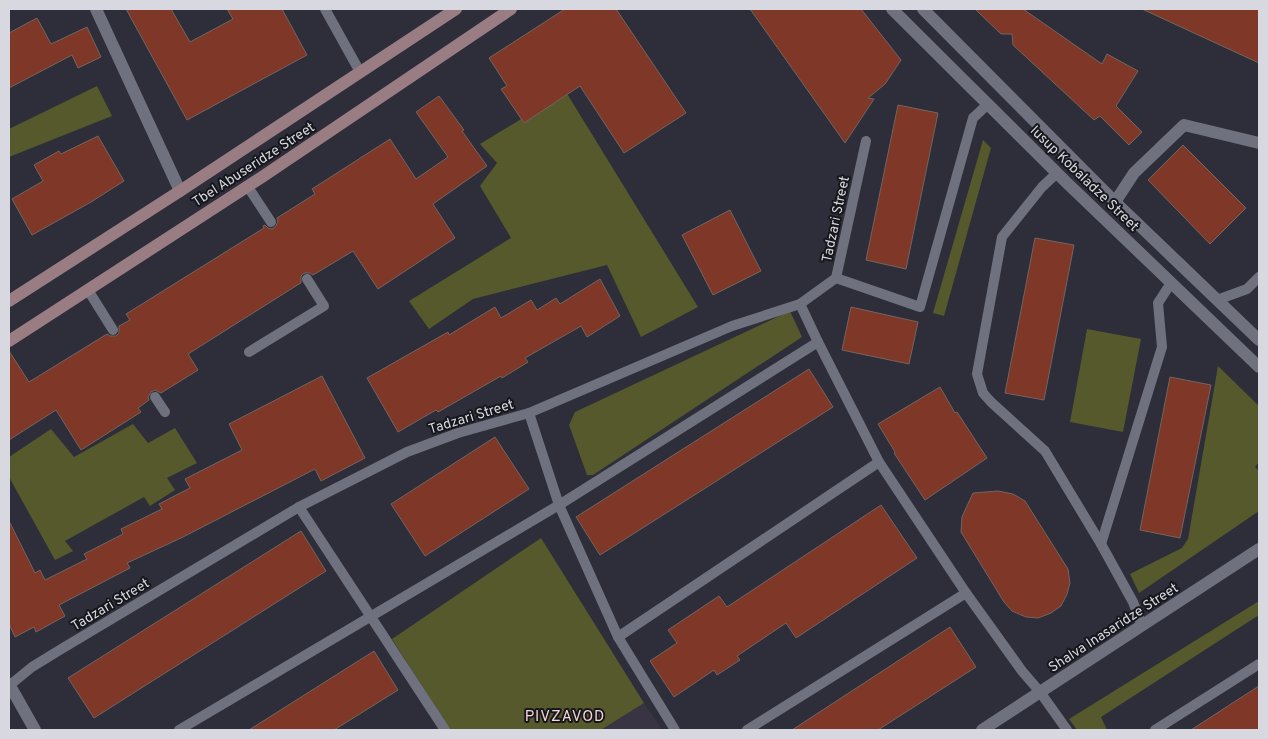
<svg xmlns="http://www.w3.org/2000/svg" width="1268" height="739" viewBox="0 0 1268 739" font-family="Overpass,sans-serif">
  <rect width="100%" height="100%" fill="#2d2e39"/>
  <polygon fill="#393444" points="644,703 662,730 602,730"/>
  <g fill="#55592b">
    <polygon points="97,86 112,116 9,157 9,129"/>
    <polygon points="566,92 698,307 641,337 607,265 473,299 429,329 409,301 511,238 480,186 497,163 480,144"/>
    <polygon points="983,140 991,148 944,316 933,313"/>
    <polygon points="790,311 802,337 593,475 587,475 569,425 575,412"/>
    <polygon points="1087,329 1141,339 1123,432 1070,422"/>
    <polygon points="1218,366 1259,406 1259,462 1255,467 1259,471 1259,511 1139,593 1130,574 1182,548 1188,539"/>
    <polygon points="133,424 148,443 175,428 197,463 167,478 175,490 150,506 144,497 65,541 73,551 55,560 9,477 9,457 51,429 74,457"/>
    <polygon points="541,538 644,703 601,730 450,730 392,639"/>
    <polygon points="1259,601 1259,615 1101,717 1107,730 1077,730 1069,719"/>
  </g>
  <g fill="#7f3727" stroke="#736561">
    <polygon points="126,9 171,9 190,42 233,19 227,9 282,9 307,55 187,120"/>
    <polygon points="565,9 616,9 686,113 624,153 580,86 524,123 501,89 507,86 489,58"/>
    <polygon points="750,9 861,9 901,60 885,84 868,98 874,99 845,143"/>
    <polygon points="975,9 1023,9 1102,64 1107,54 1138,71 1116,106 1142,132 1129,145 1100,116 1094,120 1013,45 1012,34 1001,34"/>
    <polygon points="1142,9 1259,9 1259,63"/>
    <polygon points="37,18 51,44 87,27 101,57 78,68 72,55 9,88 9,33"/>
    <polygon points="439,96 464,130 462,131 487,166 433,204 455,238 378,289 353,251 313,275 310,273 304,273 301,276 301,283 299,284 188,354 198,370 161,393 155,390 151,392 148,397 149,400 138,408 141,412 81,450 56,410 9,440 9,351 29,382 107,334 110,336 116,336 119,333 119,326 130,320 126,314 264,228 263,226 265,225 268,228 272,229 275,227 278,222 277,218 315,194 312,189 390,139 416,179 448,157 416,112"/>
    <polygon points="898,105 938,113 906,269 866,260"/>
    <polygon points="98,136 124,181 91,202 32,235 12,199 43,181 34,165 59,151 61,154"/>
    <polygon points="1183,145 1246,208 1210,244 1148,180"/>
    <polygon points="730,210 761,271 713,295 682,235"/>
    <polygon points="1035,238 1074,245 1044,400 1005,393"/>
    <polygon points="600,279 620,316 587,337 581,326 525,358 528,362 502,378 501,376 438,412 436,410 398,432 367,378 448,332 449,335 495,307 501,318 531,300 537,310 556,298 560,304"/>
    <polygon points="851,307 918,322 909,364 842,350"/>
    <polygon points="809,369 833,407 600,555 576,517"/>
    <polygon points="322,376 365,458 321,481 315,469 183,537 127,563 130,568 59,605 65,616 36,632 34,627 15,637 9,624 9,521 35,573 40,570 45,580 87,559 84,554 123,534 121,529 162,509 159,504 190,488 185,479 242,450 229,424"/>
    <polygon points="1170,377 1211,385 1180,538 1140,530"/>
    <polygon points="940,387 955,413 957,412 987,458 925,500 894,453 895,452 878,424"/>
    <polygon points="495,437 529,489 425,556 391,504"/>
    <polygon points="998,491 1013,494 1025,501 1068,569 1070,583 1067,594 1061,606 1051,613 1038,618 1026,617 1012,611 1004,602 961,532 962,517 973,493"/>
    <polygon points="881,505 917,558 796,638 786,623 737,656 740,660 717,675 714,670 674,697 650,661 677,643 668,630 719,596 727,607"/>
    <polygon points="301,531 326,571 94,718 68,678"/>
    <polygon points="950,627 976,667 878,730 792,730"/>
    <polygon points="374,651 398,690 334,730 249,730"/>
    <polygon points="1259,686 1259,730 1191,730 1234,702"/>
  </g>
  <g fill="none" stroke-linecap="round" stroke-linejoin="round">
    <g stroke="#6f717e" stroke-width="10">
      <polyline points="325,9 360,72"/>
      <polyline points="1057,173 1042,187 1002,237 977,374 983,393 991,402 1045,451 1101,544 1133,602 1142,626"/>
      <polyline points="248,187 271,222"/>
      <polyline points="836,278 920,307 973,118 988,104"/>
      <polyline points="88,290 113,330"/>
      <polyline points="1217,300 1247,289 1259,277"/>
      <polyline points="800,304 818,342 879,462 966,593 1022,671 1040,692 1067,730"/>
      <polyline points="249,352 324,306 307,279"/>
      <polyline points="155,397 165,412"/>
      <polyline points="529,413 559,505 618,637 675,730"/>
      <polyline points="299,507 445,730"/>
      <polyline points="1101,544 1162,347 1158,303 1171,283"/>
      <polyline points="618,637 879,462"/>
      <polyline points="10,685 32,667 63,648 299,507 407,452 458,433 529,413 732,326 800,304 836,278 866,141"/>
      <polyline points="179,730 559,505 818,342"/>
      <polyline points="747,730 966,593"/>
      <polyline points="1155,730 1259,664"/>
    </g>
    <g stroke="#6f717e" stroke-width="12">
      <polyline points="96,9 180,191"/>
      <polyline points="1115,202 1134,173 1184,125 1259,143"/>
    </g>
    <g stroke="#6f717e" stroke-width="12">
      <polyline points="892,9 1066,182 1259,367"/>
      <polyline points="923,9 1115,202 1259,340"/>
      <polyline points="9,684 35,730"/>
      <polyline points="982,730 1259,549"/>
    </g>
    <g stroke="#997d82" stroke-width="12">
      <polyline points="9,301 180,191 456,9"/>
      <polyline points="9,341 262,177 511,9"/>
    </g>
  </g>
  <g text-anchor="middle" stroke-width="4" stroke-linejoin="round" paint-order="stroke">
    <g font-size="14" fill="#d8d9e0" stroke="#16171c">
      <text transform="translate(253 164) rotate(-33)" y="5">Tbel Abuseridze Street</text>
      <text transform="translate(1085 178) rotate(44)" y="5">Iusup Kobaladze Street</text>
      <text transform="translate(835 219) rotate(-78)" y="5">Tadzari Street</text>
      <text transform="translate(471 416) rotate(-17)" y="5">Tadzari Street</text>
      <text transform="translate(110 604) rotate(-31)" y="5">Tadzari Street</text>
      <text transform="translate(1113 627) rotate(-33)" y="5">Shalva Inasaridze Street</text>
    </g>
    <g font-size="15" letter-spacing="1" fill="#f8d5d5" stroke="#16171c">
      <text x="565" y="721">PIVZAVOD</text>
    </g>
  </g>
  <rect width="1268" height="739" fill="none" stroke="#d8d9e0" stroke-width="20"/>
</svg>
